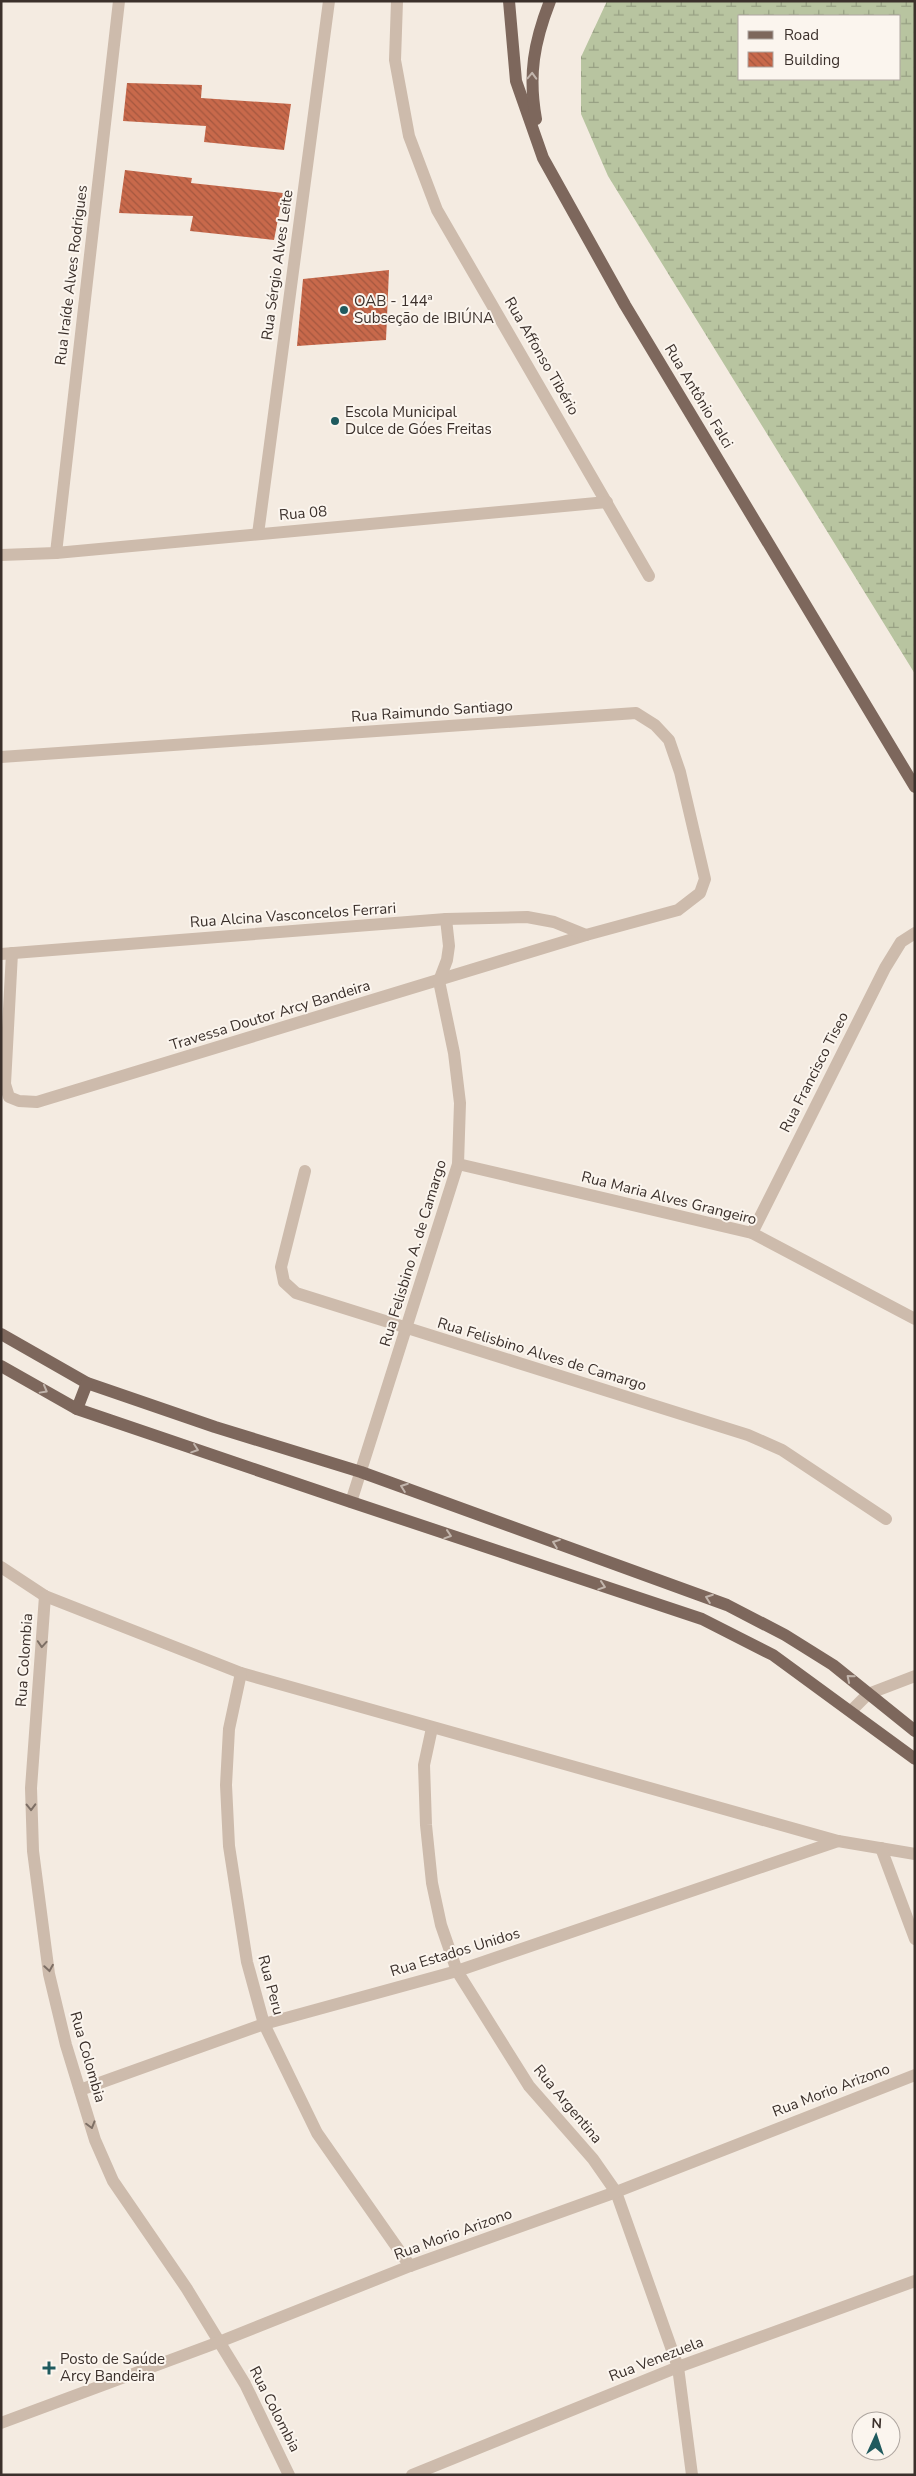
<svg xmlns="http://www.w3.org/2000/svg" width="916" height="2476" viewBox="0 0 916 2476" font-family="'Nunito Sans',sans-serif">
  <defs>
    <pattern id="wetland-marsh" width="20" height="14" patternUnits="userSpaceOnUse" patternTransform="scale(1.25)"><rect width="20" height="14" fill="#b8c4a0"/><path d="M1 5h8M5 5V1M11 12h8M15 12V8" fill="none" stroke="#97a083"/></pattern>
    <pattern id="building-back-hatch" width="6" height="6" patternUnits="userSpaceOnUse" patternTransform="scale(1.25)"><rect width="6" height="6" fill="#c8694b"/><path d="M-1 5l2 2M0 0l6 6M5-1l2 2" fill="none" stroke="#a4573f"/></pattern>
  </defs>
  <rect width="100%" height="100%" fill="#f4ebe1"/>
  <path fill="url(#wetland-marsh)" fill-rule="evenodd" d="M607 1H915V674L608 176 581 114V57ZM740 16H900V79H740Z"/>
  <g fill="url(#building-back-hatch)">
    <polygon points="127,83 202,85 201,98 291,104 284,150 204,142 206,126 123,121"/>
    <polygon points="125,170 192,178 191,183 283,193 274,240 190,231 193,216 119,213"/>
    <polygon points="389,270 386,340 297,346 303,279"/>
  </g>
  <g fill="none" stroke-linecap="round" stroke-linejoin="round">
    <g stroke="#cdbbac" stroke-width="12">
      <polyline points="397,1 395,60 409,136 437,210 649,576"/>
      <polyline points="258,534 329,1"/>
      <polyline points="56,553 119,1"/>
      <polyline points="1,555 56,553 607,502"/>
      <polyline points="1,757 636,713 655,725 669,740 680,772 705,879 700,893 678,910 586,935 37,1102 19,1101 9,1097 5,1084 12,953"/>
      <polyline points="1,954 446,919 527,917 554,922 586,935"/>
      <polyline points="458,1164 752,1233 915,1319"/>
      <polyline points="305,1171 281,1267 284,1282 296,1293 748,1435 782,1450 886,1519"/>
      <polyline points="752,1233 885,968 901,942 915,933"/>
      <polyline points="351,1502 458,1164 460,1103 454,1053 439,981 447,960 449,946 446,919"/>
      <polyline points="1,1567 45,1596 241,1673 838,1841 915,1854"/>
      <polyline points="45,1596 31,1788 33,1851 49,1974 66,2045 95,2140 113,2181 187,2289 245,2384 289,2475"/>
      <polyline points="241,1673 229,1729 226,1785 229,1846 247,1962 264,2024 317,2133 410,2266"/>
      <polyline points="851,1711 868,1694 915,1676"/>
      <polyline points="432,1728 424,1765 426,1825 432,1883 441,1925 457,1971 529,2086 593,2159 616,2192 678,2367 692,2475"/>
      <polyline points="881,1848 915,1939"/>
      <polyline points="80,2090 264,2024 457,1971 838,1841"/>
      <polyline points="1,2423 219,2342 410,2266 616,2192 915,2075"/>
      <polyline points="412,2475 678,2367 915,2281"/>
    </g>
    <g stroke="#7d675c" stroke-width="12">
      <polyline points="509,1 516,81 543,158 625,305 915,787"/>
      <path d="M536 119C528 75 534 42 550 1"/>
      <polyline points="1,1334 87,1383 215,1427 361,1472 727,1605 785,1635 833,1665 915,1731"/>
      <polyline points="1,1366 77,1409 351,1502 702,1619 773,1655 915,1759"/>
      <polyline points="77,1409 87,1383"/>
    </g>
  </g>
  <defs><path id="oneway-chevron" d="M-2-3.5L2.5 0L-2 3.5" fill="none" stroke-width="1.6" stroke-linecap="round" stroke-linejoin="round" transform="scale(1.25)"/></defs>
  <g stroke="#c2b5ac">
    <use href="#oneway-chevron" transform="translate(532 76) rotate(-88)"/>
    <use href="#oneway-chevron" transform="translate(44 1390) rotate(29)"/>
    <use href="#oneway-chevron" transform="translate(195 1449) rotate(19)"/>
    <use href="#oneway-chevron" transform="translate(404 1487) rotate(-160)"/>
    <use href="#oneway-chevron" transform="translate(448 1535) rotate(18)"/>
    <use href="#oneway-chevron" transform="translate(556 1543) rotate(-160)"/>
    <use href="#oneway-chevron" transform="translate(602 1586) rotate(18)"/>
    <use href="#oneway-chevron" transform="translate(709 1598) rotate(-160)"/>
    <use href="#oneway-chevron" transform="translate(850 1678) rotate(-140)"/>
  </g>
  <g stroke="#7d6f65">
    <use href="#oneway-chevron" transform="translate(42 1644) rotate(94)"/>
    <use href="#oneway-chevron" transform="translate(31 1807) rotate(89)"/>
    <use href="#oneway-chevron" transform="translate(49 1968) rotate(81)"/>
    <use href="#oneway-chevron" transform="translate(91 2125) rotate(74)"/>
  </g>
  <g fill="#1f5a5e" stroke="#fbf5ee" stroke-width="2">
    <circle cx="344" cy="310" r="5"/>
    <circle cx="335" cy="421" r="5"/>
    <path d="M46.5 2360.5h5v5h5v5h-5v5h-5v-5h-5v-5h5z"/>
  </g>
  <g text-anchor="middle" stroke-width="4" stroke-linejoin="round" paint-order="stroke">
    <g font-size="15" fill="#3b302b" stroke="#fbf5ee">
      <text transform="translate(277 265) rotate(-82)" y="5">Rua Sérgio Alves Leite</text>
      <text transform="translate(71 275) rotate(-83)" y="5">Rua Iraíde Alves Rodrigues</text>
      <text transform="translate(542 356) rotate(60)" y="5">Rua Affonso Tibério</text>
      <text transform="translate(699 396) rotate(59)" y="5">Rua Antônio Falci</text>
      <text transform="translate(303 513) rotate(-5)" y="5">Rua 08</text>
      <text transform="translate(432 711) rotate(-4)" y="5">Rua Raimundo Santiago</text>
      <text transform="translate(293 915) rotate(-4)" y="5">Rua Alcina Vasconcelos Ferrari</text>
      <text transform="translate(270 1015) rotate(-17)" y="5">Travessa Doutor Arcy Bandeira</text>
      <text transform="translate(814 1072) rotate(-63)" y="5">Rua Francisco Tiseo</text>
      <text transform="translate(669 1198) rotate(14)" y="5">Rua Maria Alves Grangeiro</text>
      <text transform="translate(413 1253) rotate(-73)" y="5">Rua Felisbino A. de Camargo</text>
      <text transform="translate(542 1354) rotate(17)" y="5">Rua Felisbino Alves de Camargo</text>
      <text transform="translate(24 1660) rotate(-86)" y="5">Rua Colombia</text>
      <text transform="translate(455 1952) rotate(-17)" y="5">Rua Estados Unidos</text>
      <text transform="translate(271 1985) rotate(75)" y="5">Rua Peru</text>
      <text transform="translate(88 2057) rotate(74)" y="5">Rua Colombia</text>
      <text transform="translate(831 2090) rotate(-21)" y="5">Rua Morio Arizono</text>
      <text transform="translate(568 2104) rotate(50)" y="5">Rua Argentina</text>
      <text transform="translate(453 2234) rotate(-20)" y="5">Rua Morio Arizono</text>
      <text transform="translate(656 2359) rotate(-21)" y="5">Rua Venezuela</text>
      <text transform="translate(275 2409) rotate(63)" y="5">Rua Colombia</text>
    </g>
    <g font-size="15" fill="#3b302b" stroke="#fbf5ee" text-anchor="start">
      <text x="354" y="306">OAB - 144ª<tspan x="354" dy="17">Subseção de IBIÚNA</tspan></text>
      <text x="345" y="417">Escola Municipal<tspan x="345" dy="17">Dulce de Góes Freitas</tspan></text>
      <text x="60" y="2364">Posto de Saúde<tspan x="60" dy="17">Arcy Bandeira</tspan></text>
    </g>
  </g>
  <rect width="916" height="2476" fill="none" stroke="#3b302b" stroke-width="5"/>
  <rect x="738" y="15" width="162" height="65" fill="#fbf5ee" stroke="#aea6a0"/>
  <rect x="748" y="31" width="25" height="8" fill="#7d675c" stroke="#aea6a0"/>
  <text x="784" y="40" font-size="15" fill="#3b302b">Road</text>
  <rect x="748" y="52" width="25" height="15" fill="url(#building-back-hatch)" stroke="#aea6a0"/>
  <text x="784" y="65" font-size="15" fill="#3b302b">Building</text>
  <g transform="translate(876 2436) rotate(3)"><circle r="24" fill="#fbf5ee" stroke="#aea6a0"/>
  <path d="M0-4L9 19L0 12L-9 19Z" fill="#1f5a5e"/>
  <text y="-8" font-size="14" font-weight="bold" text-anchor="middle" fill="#3b302b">N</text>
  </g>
</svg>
